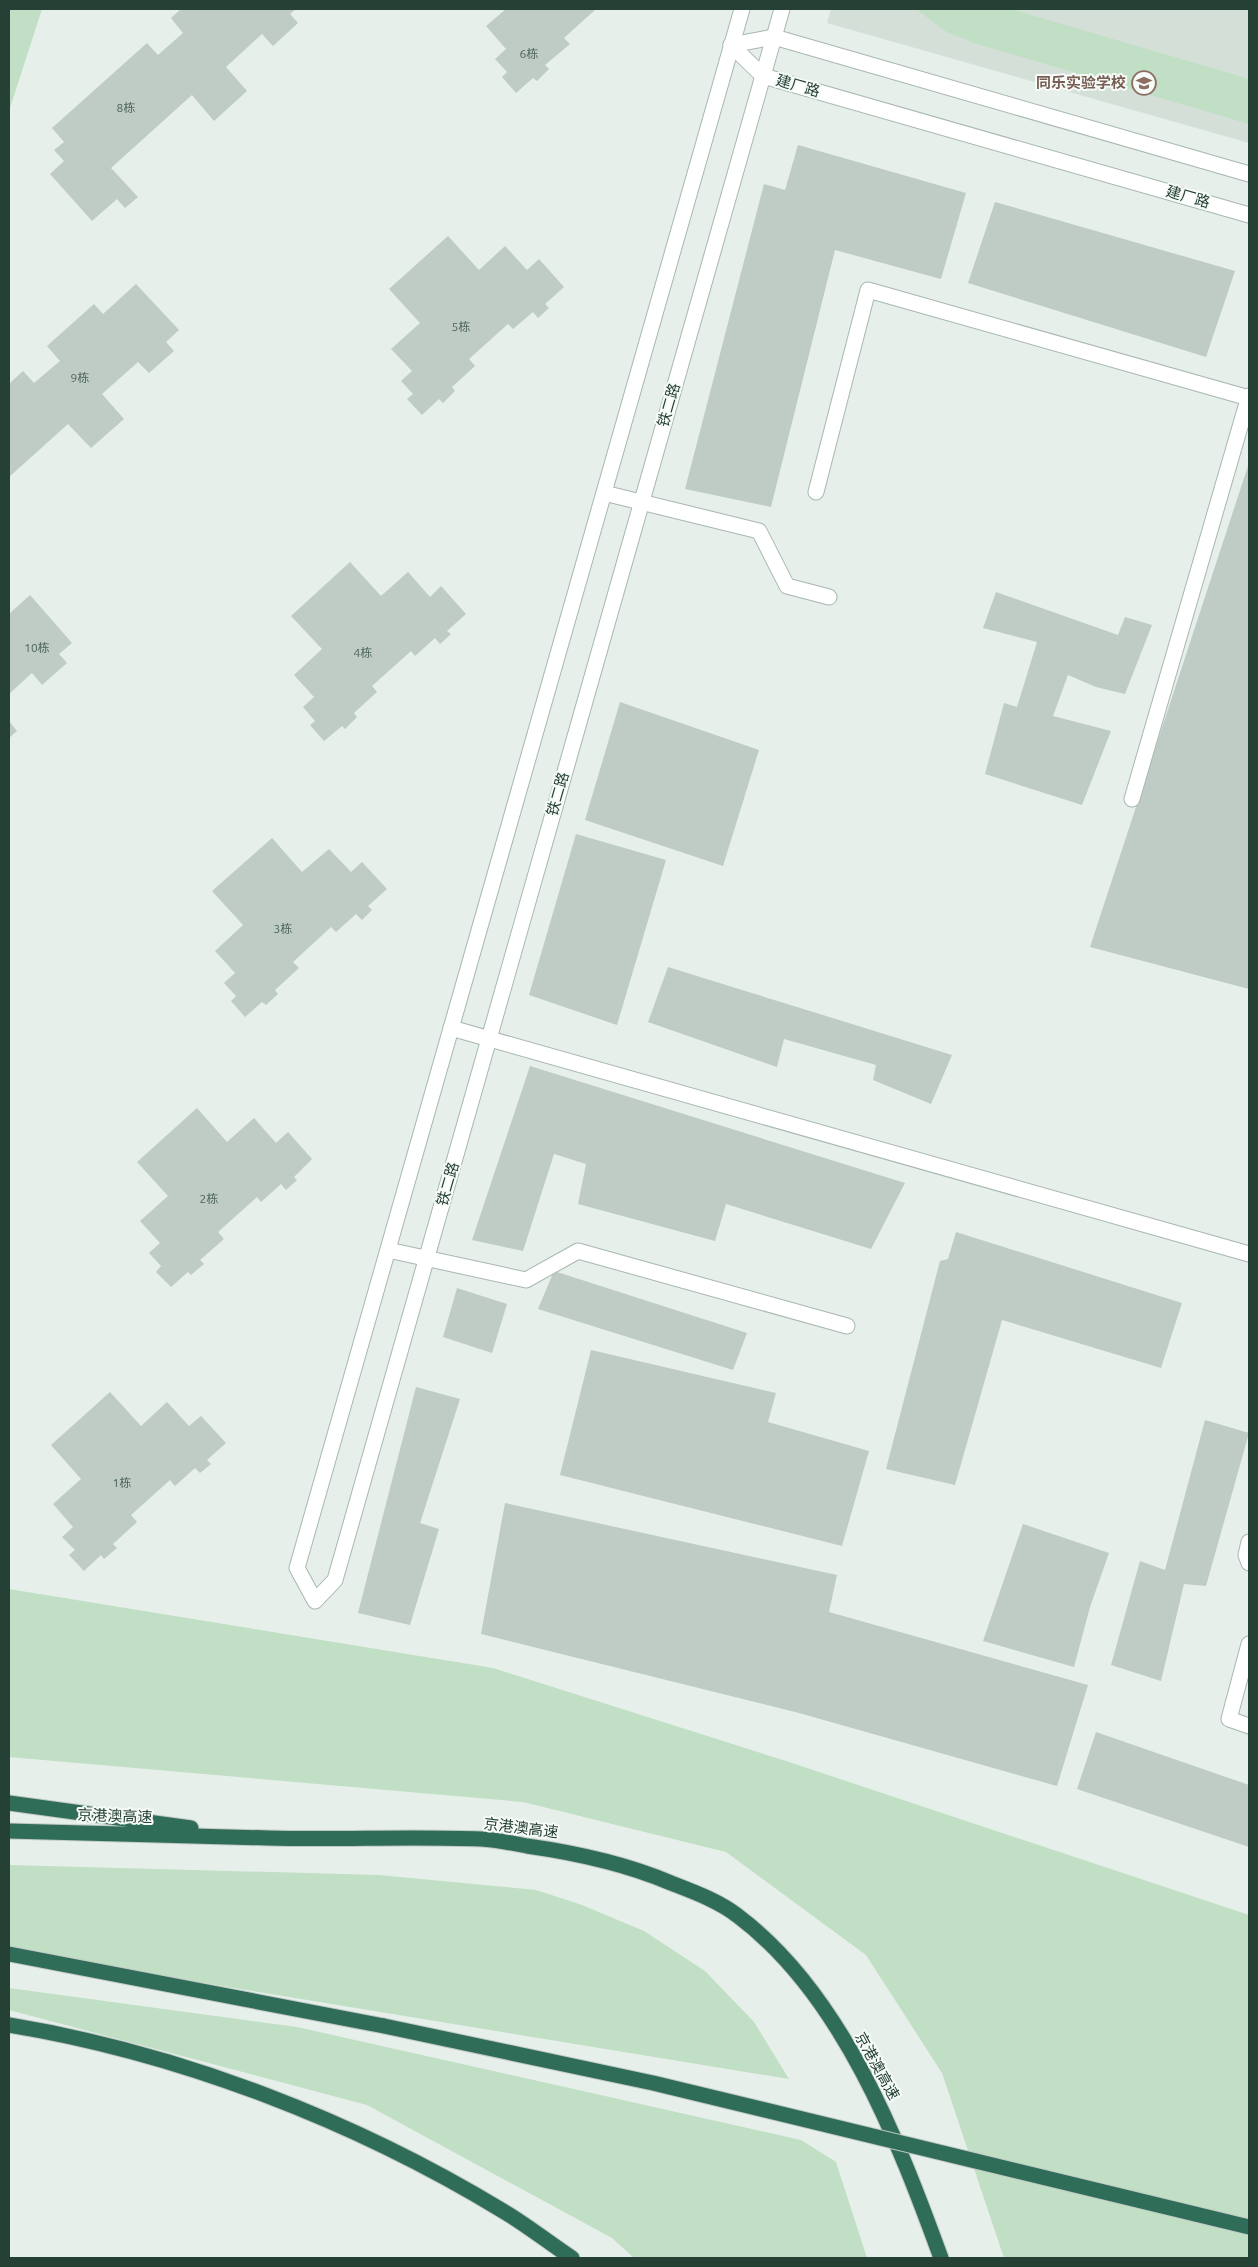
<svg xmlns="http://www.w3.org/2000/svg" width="1258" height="2267" viewBox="0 0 1258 2267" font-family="Ubuntu,'Noto Sans SC',sans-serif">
  <rect width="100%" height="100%" fill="#e6efea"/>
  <polygon fill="#d4dfd8" points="831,9 1249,9 1249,143 827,23"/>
  <g fill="#c0dfc4">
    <polygon points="9,9 42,9 9,111"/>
    <polygon points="916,9 1011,9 1249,79 1249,124 974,43 945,31"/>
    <polygon points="9,1589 493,1668 786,1761 1249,1915 1249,2258 1004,2258 942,2073 866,1955 726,1852 523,1802 9,1757"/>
    <polygon points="9,1865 379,1875 536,1890 582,1905 644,1931 705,1971 754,2022 789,2079 9,1951"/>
    <polygon points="9,1988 297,2027 801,2140 836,2162 867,2258 634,2258 612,2238 367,2105 9,2010"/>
  </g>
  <g fill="#beccc5">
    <polygon points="181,9 296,9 290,14 298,23 273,46 262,34 226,67 247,91 214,121 192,95 111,168 138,197 125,208 117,199 92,221 50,174 64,161 54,150 64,142 52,128 147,43 158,55 183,33 171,18"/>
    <polygon points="506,9 596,9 564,38 570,44 545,65 549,69 537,81 533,78 516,93 502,77 507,72 495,59 506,49 486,26"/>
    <polygon points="798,145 966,193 941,279 835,250 771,507 685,489 764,184 785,190"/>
    <polygon points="995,202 1235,271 1206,357 968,283"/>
    <polygon points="448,236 479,270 505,246 527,270 539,259 564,287 545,304 549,308 538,318 533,312 513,329 508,324 469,359 475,366 452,387 455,391 443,403 439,399 422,415 407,399 413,394 401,381 412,371 391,349 420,323 389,289"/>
    <polygon points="136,284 179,330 166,342 174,351 149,373 138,362 102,394 124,419 91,448 68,424 9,477 9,384 23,371 34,383 60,361 47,346 94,304 103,314"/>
    <polygon points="1249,463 1249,989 1090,947"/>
    <polygon points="350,562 381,596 408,572 430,597 441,586 466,614 447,631 451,634 440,644 435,638 415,656 411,651 372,686 377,692 354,713 357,717 345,729 342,726 324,741 310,725 315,721 303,707 314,697 294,675 322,649 291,616"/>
    <polygon points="996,592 1118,635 1125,617 1152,625 1125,694 1096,687 1068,675 1053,716 1111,731 1082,805 985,774 1004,703 1017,707 1037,642 983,628"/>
    <polygon points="30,595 72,643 59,654 67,663 42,685 32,673 9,694 9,614"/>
    <polygon points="620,702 759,750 723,866 585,820"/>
    <polygon points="9,721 17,731 9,738"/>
    <polygon points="576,834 666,860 617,1025 529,995"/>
    <polygon points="272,838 302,872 329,849 351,872 362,862 387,889 368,906 372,910 362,920 356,914 336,932 331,927 293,962 299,968 275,990 278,994 266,1005 262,1002 245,1017 231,1001 236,996 224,983 235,973 215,951 243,925 212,891"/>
    <polygon points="668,967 952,1055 931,1104 873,1080 876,1065 784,1039 777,1067 648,1022"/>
    <polygon points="530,1066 905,1183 871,1249 726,1204 715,1241 578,1204 586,1164 554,1154 523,1251 472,1240"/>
    <polygon points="197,1108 227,1142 254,1118 276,1143 288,1132 312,1159 294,1177 297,1180 286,1190 281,1184 261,1202 257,1197 218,1232 224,1239 200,1260 204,1264 191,1275 188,1272 171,1287 156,1272 161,1266 149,1253 160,1243 140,1221 168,1196 137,1162"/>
    <polygon points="956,1232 1182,1303 1161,1368 1002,1320 955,1485 886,1469 940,1261 948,1259"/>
    <polygon points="554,1271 747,1333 733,1370 538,1309"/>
    <polygon points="457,1288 507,1304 492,1353 443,1337"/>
    <polygon points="591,1350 776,1393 768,1422 869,1451 842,1546 560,1475"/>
    <polygon points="416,1387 460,1399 420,1523 439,1529 410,1625 358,1613"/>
    <polygon points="110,1392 141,1426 167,1402 189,1426 201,1416 226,1443 207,1460 211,1464 200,1473 195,1468 175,1486 170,1480 131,1515 137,1522 113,1544 117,1548 104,1559 101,1555 84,1571 69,1555 75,1550 62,1537 73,1527 53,1504 81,1479 51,1445"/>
    <polygon points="1205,1420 1249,1433 1206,1586 1184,1584 1161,1681 1111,1665 1140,1561 1165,1570"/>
    <polygon points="505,1503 837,1575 829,1612 1088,1685 1057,1786 799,1713 481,1634"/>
    <polygon points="1023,1524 1109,1553 1090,1607 1074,1667 983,1641"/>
    <polygon points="1096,1732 1249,1785 1249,1847 1077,1789"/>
  </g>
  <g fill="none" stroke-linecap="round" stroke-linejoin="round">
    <g stroke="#a8b7b0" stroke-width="17">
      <g id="minor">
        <polyline points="742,9 297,1568 315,1601 335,1580 782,9"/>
        <polyline points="731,45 763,76 1249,215"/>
        <polyline points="731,45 774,37 1249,174"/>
        <polyline points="816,492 868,290 1249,398"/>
        <polyline points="604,493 759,531 787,586 829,597"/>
        <polyline points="1132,799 1249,396"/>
        <polyline points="451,1028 1249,1254"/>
        <polyline points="388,1250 526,1280 578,1251 847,1326"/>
        <polyline points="1249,1542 1246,1555 1249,1563"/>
        <polyline points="1249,1644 1229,1719 1249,1726"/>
      </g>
    </g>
    <g stroke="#c2cac6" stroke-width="17">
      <g id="highway">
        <polyline points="9,1803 191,1828"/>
        <path d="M9 1831C95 1833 182 1836 268 1838 339 1840 410 1836 481 1839 496 1840 512 1843 527 1846 577 1853 624 1863 671 1883 694 1892 719 1901 738 1916 842 1994 898 2140 941 2258"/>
        <polyline points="9,1954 384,2026"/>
        <path d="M9 2025C180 2053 355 2121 503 2211 527 2225 549 2243 572 2258"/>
      </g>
    </g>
    <use href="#minor" stroke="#fff" stroke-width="15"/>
    <use href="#highway" stroke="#306d58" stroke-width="15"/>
    <g stroke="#c2cac6" stroke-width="17" stroke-linecap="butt">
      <polyline id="highway-bridge" points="384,2026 653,2083 1249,2227"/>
    </g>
    <use href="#highway-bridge" stroke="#306d58" stroke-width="15"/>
  </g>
  <defs>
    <g id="school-ring" transform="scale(1.25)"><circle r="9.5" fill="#f7fbf8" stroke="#8d6e63" stroke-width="1.5"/><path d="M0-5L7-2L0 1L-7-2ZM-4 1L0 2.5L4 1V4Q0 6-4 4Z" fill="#8d6e63"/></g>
  </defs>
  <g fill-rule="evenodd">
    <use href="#school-ring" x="1144" y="83"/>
  </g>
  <g text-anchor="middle" stroke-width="4" stroke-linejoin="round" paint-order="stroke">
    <g font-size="12" fill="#4b6459">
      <text x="529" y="58">6栋</text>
      <text x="126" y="112">8栋</text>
      <text x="461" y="331">5栋</text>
      <text x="80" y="382">9栋</text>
      <text x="37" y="652">10栋</text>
      <text x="363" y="657">4栋</text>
      <text x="283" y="933">3栋</text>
      <text x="209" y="1203">2栋</text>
      <text x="122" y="1487">1栋</text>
    </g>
    <g font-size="15" font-weight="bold" fill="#785e54" stroke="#f7fbf8" text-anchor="end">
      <text x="1126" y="88">同乐实验学校</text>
    </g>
    <g font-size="15" fill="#254135" stroke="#f7fbf8">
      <text transform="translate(798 86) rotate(16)" y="5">建厂路</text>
      <text transform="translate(1188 197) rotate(16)" y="5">建厂路</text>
      <text transform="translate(669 405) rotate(-74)" y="5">铁二路</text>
      <text transform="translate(558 794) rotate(-74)" y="5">铁二路</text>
      <text transform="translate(448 1184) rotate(-74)" y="5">铁二路</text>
      <text transform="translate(115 1816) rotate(2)" y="5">京港澳高速</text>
      <text transform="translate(521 1828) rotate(7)" y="5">京港澳高速</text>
      <text transform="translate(877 2066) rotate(61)" y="5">京港澳高速</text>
    </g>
  </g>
  <rect width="1258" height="2267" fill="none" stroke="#254135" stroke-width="20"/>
</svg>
